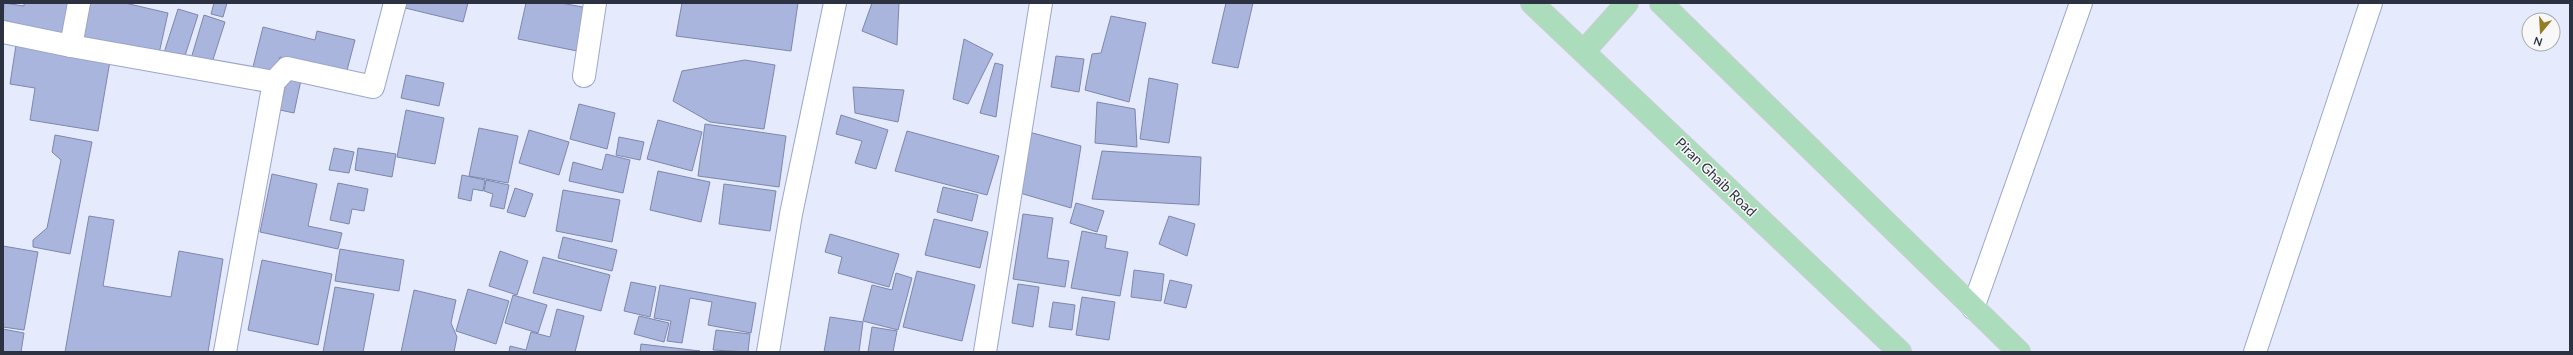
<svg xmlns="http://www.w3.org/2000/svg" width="2573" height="355" viewBox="0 0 2573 355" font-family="Lato,sans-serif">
  <rect width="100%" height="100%" fill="#e5eafc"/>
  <g fill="#aab5de" stroke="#7d87ae">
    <polygon points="4,3 24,6 24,3 70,3 63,35 3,20"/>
    <polygon points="90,3 125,3 168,13 158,58 81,41"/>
    <polygon points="214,3 227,3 223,17 211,14"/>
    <polygon points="397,3 468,3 463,22 397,6"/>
    <polygon points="526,3 561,3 588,8 582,52 518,39"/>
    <polygon points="682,3 798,3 791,51 676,36"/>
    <polygon points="872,3 899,3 897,45 862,31"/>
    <polygon points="1226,3 1253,3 1238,68 1212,63"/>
    <polygon points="178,9 198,15 183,62 163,56"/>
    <polygon points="204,15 225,22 210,69 190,62"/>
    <polygon points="1111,16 1146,23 1129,102 1085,90 1092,54 1101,53"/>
    <polygon points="263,27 315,40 317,31 355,40 346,74 280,57 276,73 253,67"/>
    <polygon points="964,39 993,54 968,104 953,99"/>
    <polygon points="16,45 110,61 98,131 30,120 35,88 10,84"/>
    <polygon points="1056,56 1084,59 1079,92 1051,87"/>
    <polygon points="745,60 775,65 764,129 710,122 673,101 682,71"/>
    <polygon points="995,63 1003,65 996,117 980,113"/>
    <polygon points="406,75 444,83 439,106 401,98"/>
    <polygon points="287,77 301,80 294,113 280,110"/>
    <polygon points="1149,78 1178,84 1169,143 1140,139"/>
    <polygon points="853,87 904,90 898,122 855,113"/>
    <polygon points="1097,102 1135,109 1137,147 1095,143"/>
    <polygon points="579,104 615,113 607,149 570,139"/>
    <polygon points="406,110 444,118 435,164 397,157"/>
    <polygon points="841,115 888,130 876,169 855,163 862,141 836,134"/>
    <polygon points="658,120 702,132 692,171 647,159"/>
    <polygon points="705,124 786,136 779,187 698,176"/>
    <polygon points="479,128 518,136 508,183 469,176"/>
    <polygon points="529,130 569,142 559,175 519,163"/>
    <polygon points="907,131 999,156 987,195 895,171"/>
    <polygon points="1029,132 1081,146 1071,208 1020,193"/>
    <polygon points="55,135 92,142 70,254 33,247 33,240 47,228 61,160 52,152"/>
    <polygon points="619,137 644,142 640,160 616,155"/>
    <polygon points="334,148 354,152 349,173 329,170"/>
    <polygon points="358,148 396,154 392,177 355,170"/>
    <polygon points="1102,151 1201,157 1199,205 1092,199"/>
    <polygon points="606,154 630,160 623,193 569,181 573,162 602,170"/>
    <polygon points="658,171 710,182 701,222 650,210"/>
    <polygon points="272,174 317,184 308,226 342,233 338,249 260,232"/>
    <polygon points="462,175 485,180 483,191 473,189 471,201 458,198"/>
    <polygon points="486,180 509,185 504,209 490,206 493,194 484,191"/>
    <polygon points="338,183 368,189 364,211 352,209 349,224 330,220"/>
    <polygon points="724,184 776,191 770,231 719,224"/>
    <polygon points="943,187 978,195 972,221 937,212"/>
    <polygon points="515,188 533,194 525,217 507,212"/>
    <polygon points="563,190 620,200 612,242 556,231"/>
    <polygon points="1076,203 1104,211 1097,232 1070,223"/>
    <polygon points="1023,214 1053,218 1047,258 1069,261 1065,287 1013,279"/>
    <polygon points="89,216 114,220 103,286 171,297 179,251 223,259 208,352 65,352"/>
    <polygon points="1169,216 1195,224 1187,256 1159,244"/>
    <polygon points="934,219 988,232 980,268 925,255"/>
    <polygon points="1082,231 1107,236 1105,248 1128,252 1120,296 1071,288"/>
    <polygon points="830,234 899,254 889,287 838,273 842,257 825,252"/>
    <polygon points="563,237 617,250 612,271 558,258"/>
    <polygon points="3,246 38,252 24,330 3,327"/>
    <polygon points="340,249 404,260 399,291 335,281"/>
    <polygon points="500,251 528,261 517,295 489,286"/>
    <polygon points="543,257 610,275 601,311 533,293"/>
    <polygon points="262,260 332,274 318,345 248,330"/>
    <polygon points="1134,270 1164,274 1161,301 1131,297"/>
    <polygon points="917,271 975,285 962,341 903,327"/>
    <polygon points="896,273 912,278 898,330 863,321 872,285 892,290"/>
    <polygon points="1170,280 1192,285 1186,308 1164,303"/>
    <polygon points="631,282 656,287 650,317 624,311"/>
    <polygon points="1018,284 1039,287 1033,327 1012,323"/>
    <polygon points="660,285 756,303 751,333 708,325 712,302 690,298 682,343 667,341 671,321 654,318"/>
    <polygon points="335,287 374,294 363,352 323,352"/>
    <polygon points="468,289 509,301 496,344 456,331"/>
    <polygon points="414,290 456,300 451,323 457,337 454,352 401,352"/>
    <polygon points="513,295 547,305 538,333 505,323"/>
    <polygon points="1082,297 1115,302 1109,340 1076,335"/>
    <polygon points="1053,302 1075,305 1072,330 1049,327"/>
    <polygon points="557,309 584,316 575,352 509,352 510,346 526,350 531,332 550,337"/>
    <polygon points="639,316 669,323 664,342 634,334"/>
    <polygon points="830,317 863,322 859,352 824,352"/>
    <polygon points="872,327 897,331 893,352 868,352"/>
    <polygon points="3,329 24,333 21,352 3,352"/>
    <polygon points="716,330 750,334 748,352 713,350"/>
    <polygon points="641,344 700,351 640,352"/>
  </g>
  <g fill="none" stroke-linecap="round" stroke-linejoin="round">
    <g stroke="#9ba6ce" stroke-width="24">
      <g id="minor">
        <polyline points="79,3 71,46 274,82"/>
        <polyline points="3,32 71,46"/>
        <polyline points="584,76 595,3"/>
        <polyline points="1973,308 2081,3"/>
        <polyline points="225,352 274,82 287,68 373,87 395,3"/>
        <polyline points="768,352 791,214 835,3"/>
        <polyline points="985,352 1041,3"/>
        <polyline points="2255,352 2371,3"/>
      </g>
    </g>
    <g stroke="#cdced2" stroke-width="24">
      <g id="major">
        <polyline points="1532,3 1900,352"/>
        <polyline points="1661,3 2019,352"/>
        <polyline points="1584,51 1627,3"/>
      </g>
    </g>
    <use href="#minor" stroke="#fff" stroke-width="22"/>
    <use href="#major" stroke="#abdcbb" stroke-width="22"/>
  </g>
  <g text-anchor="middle" stroke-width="3" stroke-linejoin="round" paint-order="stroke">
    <g font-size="14" fill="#2d3242" stroke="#f8f8f8">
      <text transform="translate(1716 177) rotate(44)" y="5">Piran Ghaib Road</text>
    </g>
  </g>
  <rect width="2573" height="355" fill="none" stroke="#2d3242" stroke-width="8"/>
  <g transform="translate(2541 32) rotate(198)"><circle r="19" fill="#f8f8f8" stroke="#a7a9af"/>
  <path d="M0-3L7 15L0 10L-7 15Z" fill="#957d25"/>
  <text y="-6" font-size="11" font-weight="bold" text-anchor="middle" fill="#2d3242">N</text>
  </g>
</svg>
